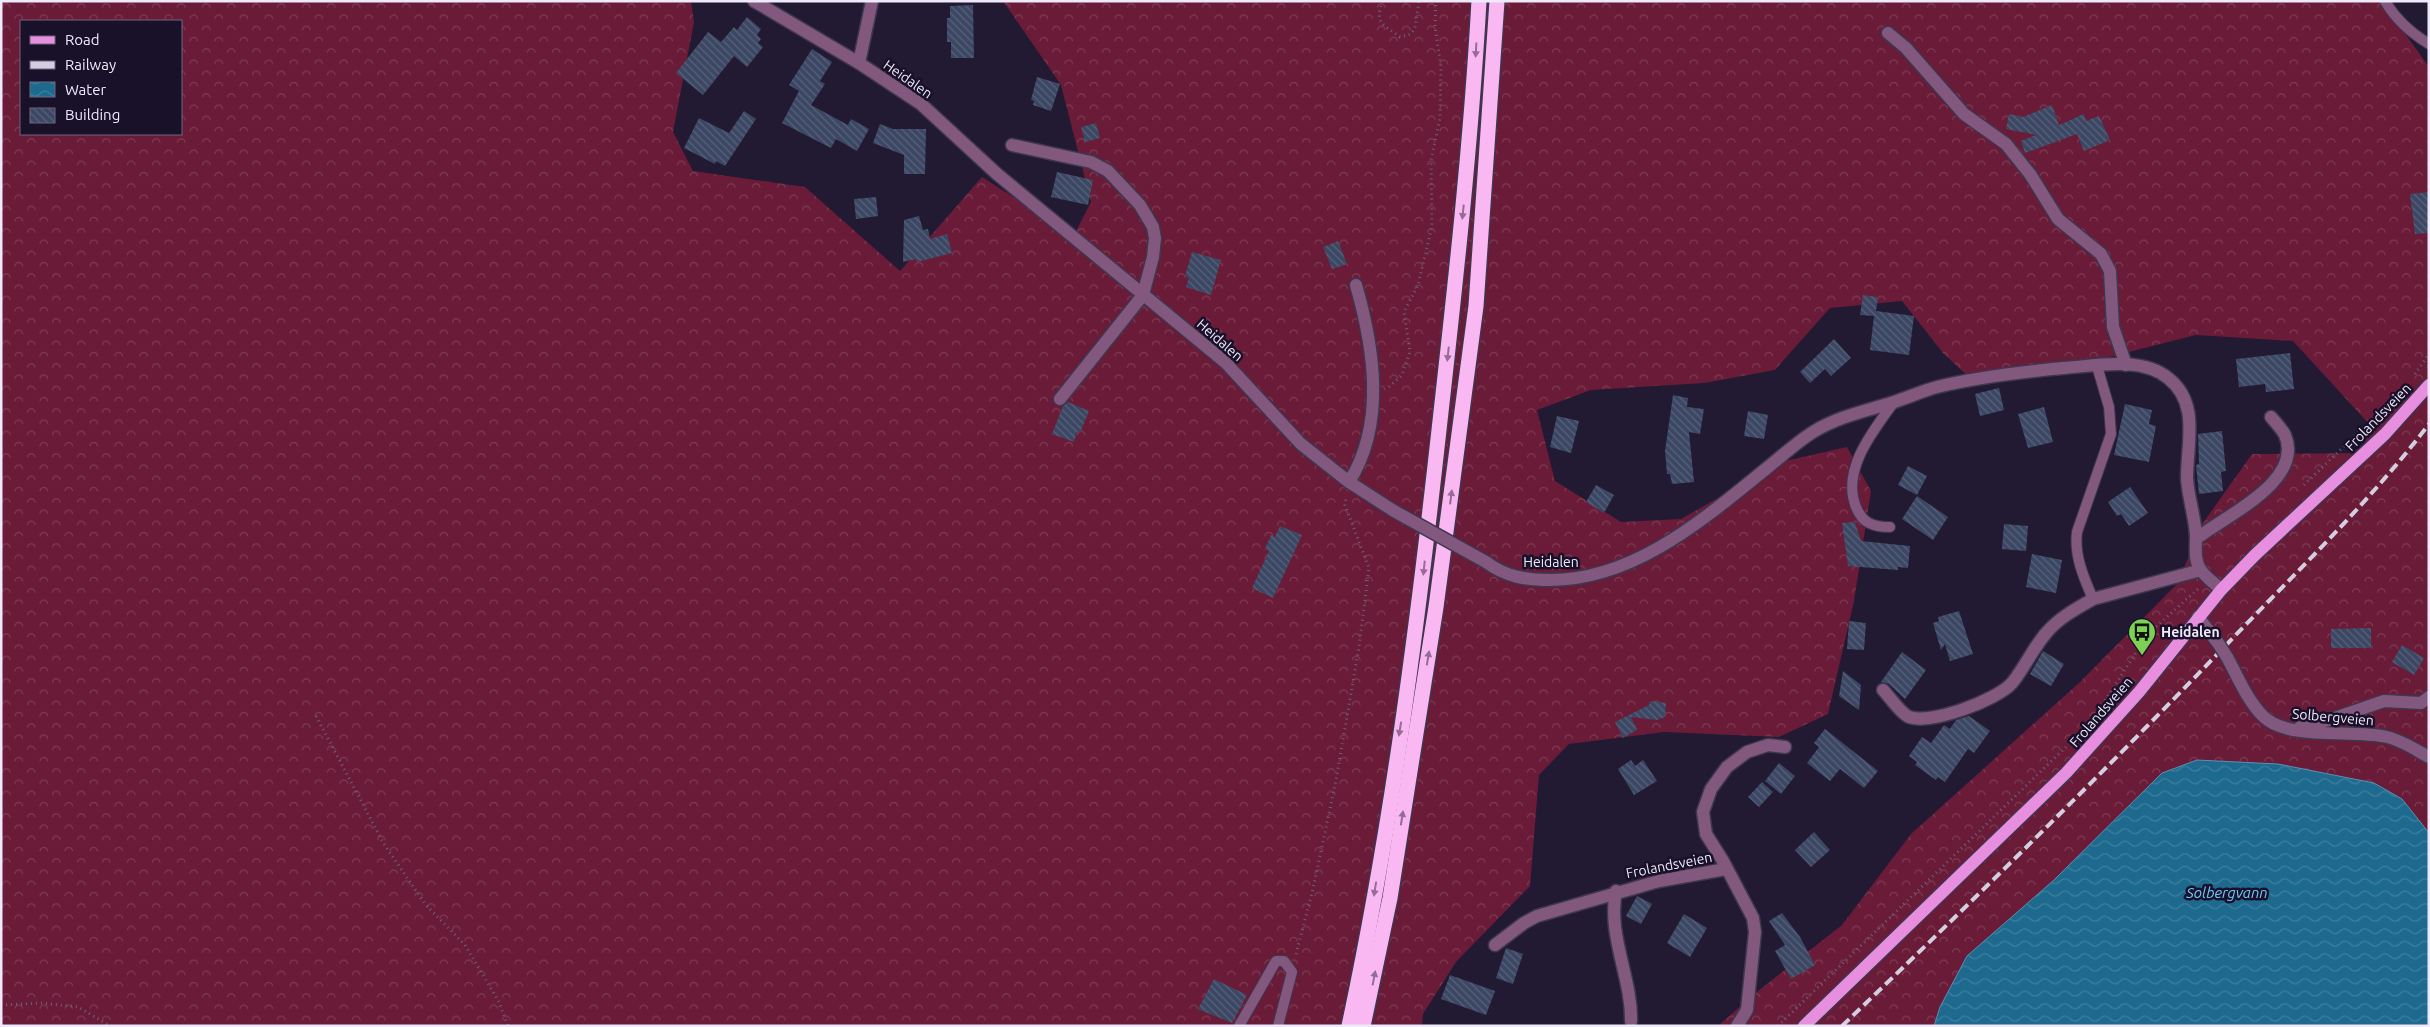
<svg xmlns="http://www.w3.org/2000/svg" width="2430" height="1027" viewBox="0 0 2430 1027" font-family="Ubuntu,sans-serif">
  <defs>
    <pattern id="forest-crowns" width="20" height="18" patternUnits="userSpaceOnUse" patternTransform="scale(1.25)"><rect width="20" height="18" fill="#691b37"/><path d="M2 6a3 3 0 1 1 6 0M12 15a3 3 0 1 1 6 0" fill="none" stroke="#7f3c55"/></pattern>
    <pattern id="water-waves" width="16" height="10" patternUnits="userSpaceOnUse" patternTransform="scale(1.25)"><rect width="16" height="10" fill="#1d6a8e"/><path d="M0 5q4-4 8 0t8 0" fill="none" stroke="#3e7f9f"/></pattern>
    <pattern id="building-back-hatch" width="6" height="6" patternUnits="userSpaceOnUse" patternTransform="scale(1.25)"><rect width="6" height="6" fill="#3b4763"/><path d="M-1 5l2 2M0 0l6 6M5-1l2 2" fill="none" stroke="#58627a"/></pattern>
  </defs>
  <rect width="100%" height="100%" fill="#221933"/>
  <path fill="url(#forest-crowns)" fill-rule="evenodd" d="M1 1H691L694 22 673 132 693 171 805 187 900 271 982 177 1065 230 1075 233 1091 202 1061 85 1003 1H2387L2397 22 2429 67V833L2402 799 2054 880 1967 956 1940 1007 1934 1026H1718L1753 995 1842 925 1911 834 2080 682 2177 584 2203 523 2252 454 2362 453 2370 425 2293 341 2196 335 2085 363 1971 379 1943 353 1902 301 1830 308 1775 370 1704 383 1591 390 1537 410 1555 481 1621 522 1681 519 1781 462 1847 447 1871 491 1854 601 1828 714 1779 737 1664 732 1569 744 1539 775 1530 886 1456 962 1423 1014 1422 1026H1ZM21 21H181V134H21Z"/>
  <polygon fill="url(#water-waves)" stroke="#5c90af" points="2197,760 2278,764 2374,783 2402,799 2429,833 2429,1026 1934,1026 1940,1007 1967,956 2054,880 2162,773"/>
  <g fill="url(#building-back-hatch)">
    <polygon points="973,5 974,58 951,58 951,42 947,42 947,18 950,18 950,6"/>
    <polygon points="747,17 761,29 757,35 761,39 758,43 763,47 747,67 734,56 703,95 676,73 708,32 721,42 734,27 737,30"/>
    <polygon points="812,49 832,62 820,81 825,84 811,105 848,125 851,119 869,129 857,151 836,139 831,148 782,123 799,91 789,85"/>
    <polygon points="1037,77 1060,84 1051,111 1033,105 1034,101 1031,100"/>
    <polygon points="2052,105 2059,125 2084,114 2086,121 2099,116 2110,140 2084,151 2077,134 2025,153 2021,141 2036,135 2006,129 2009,114 2023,117"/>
    <polygon points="744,111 756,119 725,166 716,161 715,164 684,148 699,118 729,133"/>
    <polygon points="1096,123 1100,138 1085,142 1081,127"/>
    <polygon points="880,124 893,129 926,129 925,174 904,174 904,155 873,143"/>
    <polygon points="1057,172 1093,180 1088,205 1051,197"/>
    <polygon points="2429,192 2429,233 2415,234 2410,194"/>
    <polygon points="876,197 878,216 856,219 854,199"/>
    <polygon points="919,216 923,230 928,229 930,239 947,234 952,253 917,262 916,259 903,262 904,220"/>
    <polygon points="1338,241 1347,264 1332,269 1323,247"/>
    <polygon points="1192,252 1221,260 1211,295 1186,287 1189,278 1185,276"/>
    <polygon points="1863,295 1878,297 1876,311 1914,316 1909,355 1870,350 1874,316 1860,315"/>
    <polygon points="1834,339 1851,358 1831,376 1825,369 1810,383 1800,372"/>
    <polygon points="2290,353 2294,389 2266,392 2265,384 2239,387 2236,359"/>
    <polygon points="1999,388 2004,410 1980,416 1975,394"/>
    <polygon points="1673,395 1688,398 1687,407 1704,409 1700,434 1689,432 1694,482 1672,484 1670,474 1667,474 1665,451"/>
    <polygon points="1068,402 1089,411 1080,433 1077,432 1074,442 1052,434 1063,406"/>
    <polygon points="2125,404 2152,410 2149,424 2156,426 2149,462 2114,455"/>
    <polygon points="2044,407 2053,442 2028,448 2018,414"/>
    <polygon points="1748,411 1768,415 1764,439 1744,436"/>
    <polygon points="1557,416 1579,421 1571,453 1550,447"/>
    <polygon points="2222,431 2226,471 2221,472 2223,491 2199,494 2196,465 2199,464 2198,434"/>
    <polygon points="1908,466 1927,476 1917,495 1898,485"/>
    <polygon points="1596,485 1614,495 1604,513 1586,502"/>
    <polygon points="2130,487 2148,513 2129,526 2121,514 2117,516 2108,502"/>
    <polygon points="1917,496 1948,517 1933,540 1902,519"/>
    <polygon points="1855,522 1861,541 1910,546 1908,568 1898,567 1898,570 1848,566 1842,523"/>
    <polygon points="2004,524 2028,526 2026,551 2002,549"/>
    <polygon points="1280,526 1302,535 1273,598 1252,588 1269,551 1265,549 1271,535 1275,537"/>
    <polygon points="2032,554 2062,560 2056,593 2026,587"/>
    <polygon points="1959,611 1973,654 1950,661 1945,644 1941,650 1933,623 1939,621 1938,617"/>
    <polygon points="1849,621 1866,623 1864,650 1847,649"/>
    <polygon points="2371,628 2371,648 2331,648 2331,629"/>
    <polygon points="2402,645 2424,658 2414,675 2392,662"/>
    <polygon points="2043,651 2064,664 2051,686 2030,674"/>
    <polygon points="1902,652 1926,670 1905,699 1889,684 1881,682"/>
    <polygon points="1843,671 1861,685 1859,710 1839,696"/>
    <polygon points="1650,701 1666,703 1665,717 1657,720 1631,717 1637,730 1623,738 1615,722 1649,705"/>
    <polygon points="1969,716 1990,731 1974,753 1968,749 1945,782 1938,777 1936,780 1915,765 1917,762 1909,756 1922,737 1931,743 1944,725 1950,729 1956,720"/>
    <polygon points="1825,729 1878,771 1864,788 1840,769 1830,781 1807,763 1819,747 1814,743"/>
    <polygon points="1631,760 1635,766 1643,760 1657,781 1634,795 1618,769"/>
    <polygon points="1779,763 1795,776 1781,794 1765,781"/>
    <polygon points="1762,782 1773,792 1759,807 1748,797"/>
    <polygon points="1814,832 1830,850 1811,867 1795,850"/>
    <polygon points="1637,896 1652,904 1641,924 1626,916"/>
    <polygon points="1782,913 1800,937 1815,965 1791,979 1775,951 1785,945 1769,921"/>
    <polygon points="1684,914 1707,928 1690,957 1667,943"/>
    <polygon points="1506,948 1523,954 1513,984 1496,978"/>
    <polygon points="1450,975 1495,991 1486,1015 1441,999"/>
    <polygon points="1214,979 1247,995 1232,1023 1198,1009"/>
  </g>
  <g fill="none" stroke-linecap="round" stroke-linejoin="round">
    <g stroke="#3f364f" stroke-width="12">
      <g id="lane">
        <path d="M2385 1C2396 20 2411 33 2429 44"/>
        <path d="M1890 527C1874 527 1863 524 1856 507 1841 470 1873 431 1894 402"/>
        <path d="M2093 599C2084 578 2074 556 2077 532L2111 434 2109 407 2097 366"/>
        <polyline points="1239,1026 1276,961 1284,961 1292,972 1278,1026"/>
      </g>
    </g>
    <g stroke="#3f364f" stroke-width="15">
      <g id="street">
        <polyline points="754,1 859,63 921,104 997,174 1225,362 1301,444 1349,482 1394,511"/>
        <polyline points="1888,33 1906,48 1964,114 2006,144 2030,174 2058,219 2101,254 2110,271 2113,327 2126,365"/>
        <polyline points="859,63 872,1"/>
        <polyline points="1012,145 1091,162 1108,171 1140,205 1153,227 1155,238 1153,257 1143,295 1060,399"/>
        <path d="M1349 482C1386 424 1374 348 1356 285"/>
        <path d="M2196 535 2200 536C2229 514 2304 480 2285 435 2282 429 2276 423 2271 417"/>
        <path d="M1486 562C1506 577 1526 580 1550 580 1635 580 1705 518 1767 468 1782 456 1797 442 1813 432 1837 417 1865 411 1891 403 1907 398 1922 391 1937 387 1978 377 2021 372 2063 368 2095 366 2141 356 2168 378 2200 403 2187 442 2187 478 2188 497 2195 517 2196 536 2196 547 2194 559 2200 569 2205 577 2215 583 2221 590"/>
        <polyline points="2198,617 2218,643"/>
        <path d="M2227 657C2238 677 2247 700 2263 716 2287 741 2354 729 2387 737 2401 740 2416 750 2429 757"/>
        <path d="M1883 690C1890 697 1900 713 1909 717 1931 725 1997 700 2012 683 2025 667 2033 648 2047 632 2059 618 2077 608 2093 599L2201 570"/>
        <polyline points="2300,727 2329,720 2384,701 2421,703 2429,697"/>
        <path d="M1616 891C1607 935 1632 978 1631 1021"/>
        <polyline points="1495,945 1524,923 1537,916 1659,881 1726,869"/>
        <polyline points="1737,1026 1747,1010 1755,932 1753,918 1723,861 1706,834 1703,812 1711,789 1727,767 1747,752 1768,745 1785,747"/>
      </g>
    </g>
    <g stroke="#3f364f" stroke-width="15">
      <polyline id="primary" points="1804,1026 2066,773 2139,692 2221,590 2255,555 2385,434 2429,385"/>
    </g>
    <g stroke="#3f364f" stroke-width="18">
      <g id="highway">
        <path d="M1349 1026C1391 830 1417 630 1439 430 1455 287 1471 145 1479 1"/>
        <polyline points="1363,1026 1390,898 1436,607 1476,306 1497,1"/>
      </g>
    </g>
    <g stroke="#6b637a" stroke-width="3" stroke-dasharray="1 4" stroke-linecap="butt">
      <path d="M1383 1C1373 24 1385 25 1400 37L1411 34 1415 28 1419 1"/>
      <polyline points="2415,374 2429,354"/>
      <polyline points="1389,387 1402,375 1410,352 1404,312 1418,285 1432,226 1431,160 1440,118 1441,67 1435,26 1436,1"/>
      <polyline points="2304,485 2391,401"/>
      <polyline points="2097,713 2148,634 2198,589"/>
      <polyline points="316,716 384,844 425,904 465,945 499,1002 508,1026"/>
      <polyline points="1296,954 1313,889 1336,780 1359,647 1369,568 1345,505 1346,497"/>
      <polyline points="1,1005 41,1003 78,1007 110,1026"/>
      <polyline points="1778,1026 2066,747"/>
    </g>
    <use href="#lane" stroke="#82587e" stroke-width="10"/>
    <use href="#street" stroke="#82587e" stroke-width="12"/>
    <use href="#primary" stroke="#e88edf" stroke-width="12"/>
    <use href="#highway" stroke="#f9b8f1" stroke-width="15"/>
    <path stroke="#d4cee1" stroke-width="4" stroke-dasharray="10 5" stroke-linecap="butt" d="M1842 1026C1973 901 2103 773 2229 642 2297 571 2369 503 2429 424"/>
    <g stroke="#3f364f" stroke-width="15" stroke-linecap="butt">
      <g id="street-bridge">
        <polyline points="1394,511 1486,562"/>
        <polyline points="2218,643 2227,657"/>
      </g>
    </g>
    <use href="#street-bridge" stroke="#82587e" stroke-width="12"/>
  </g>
  <defs><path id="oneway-solid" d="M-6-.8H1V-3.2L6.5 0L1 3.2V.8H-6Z" transform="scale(1.25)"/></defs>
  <g fill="#946c97">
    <use href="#oneway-solid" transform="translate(1476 50) rotate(93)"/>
    <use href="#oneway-solid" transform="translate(1463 212) rotate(96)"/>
    <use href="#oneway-solid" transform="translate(1448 354) rotate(96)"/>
    <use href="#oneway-solid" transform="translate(1451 497) rotate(-83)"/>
    <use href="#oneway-solid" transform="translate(1424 568) rotate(96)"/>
    <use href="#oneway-solid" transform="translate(1428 658) rotate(-81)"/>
    <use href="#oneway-solid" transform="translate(1400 729) rotate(99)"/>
    <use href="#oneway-solid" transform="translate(1402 818) rotate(-81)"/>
    <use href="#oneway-solid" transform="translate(1375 889) rotate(99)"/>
    <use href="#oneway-solid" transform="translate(1374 978) rotate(-79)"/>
  </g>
  <defs>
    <g id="bus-pin" transform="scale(1.4375)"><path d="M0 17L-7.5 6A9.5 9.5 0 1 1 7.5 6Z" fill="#7cd155" stroke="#191029"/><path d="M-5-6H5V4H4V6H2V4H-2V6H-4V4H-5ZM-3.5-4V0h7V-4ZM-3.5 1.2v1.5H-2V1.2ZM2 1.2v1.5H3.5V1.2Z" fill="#111"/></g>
  </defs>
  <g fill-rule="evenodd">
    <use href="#bus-pin" x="2142" y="632"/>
  </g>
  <g text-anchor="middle" stroke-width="5" stroke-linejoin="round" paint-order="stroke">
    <g font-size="14" fill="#eee9fb" stroke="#191029">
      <text transform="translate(908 79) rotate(35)" y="5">Heidalen</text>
      <text transform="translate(1220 340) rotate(41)" y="5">Heidalen</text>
      <text transform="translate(2378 417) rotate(-46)" y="5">Frolandsveien</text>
      <text x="1551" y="567">Heidalen</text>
      <text transform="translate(2101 712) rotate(-49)" y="5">Frolandsveien</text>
      <text transform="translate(2333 717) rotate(5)" y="5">Solbergveien</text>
      <text transform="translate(1669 865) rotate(-11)" y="5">Frolandsveien</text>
    </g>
    <g font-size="14" font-weight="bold" fill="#eee9fb" stroke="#191029" text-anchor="start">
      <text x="2161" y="637">Heidalen</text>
    </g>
    <g font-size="15" font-style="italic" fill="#6ccbfe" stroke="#191029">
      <text x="2227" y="898">Solbergvann</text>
    </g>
  </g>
  <rect width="2430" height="1027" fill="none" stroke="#eee9fb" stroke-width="5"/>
  <rect x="20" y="20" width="162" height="115" fill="#191029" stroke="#6e677d"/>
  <rect x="30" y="36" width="25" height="8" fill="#e88edf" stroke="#6e677d"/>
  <text x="65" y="45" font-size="15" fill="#eee9fb">Road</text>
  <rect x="30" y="61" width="25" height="8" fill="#d4cee1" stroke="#6e677d"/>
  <text x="65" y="70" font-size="15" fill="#eee9fb">Railway</text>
  <rect x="30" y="82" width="25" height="15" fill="url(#water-waves)" stroke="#6e677d"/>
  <text x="65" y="95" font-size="15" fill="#eee9fb">Water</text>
  <rect x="30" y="108" width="25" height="15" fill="url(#building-back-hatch)" stroke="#6e677d"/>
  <text x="65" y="120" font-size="15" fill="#eee9fb">Building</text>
</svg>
